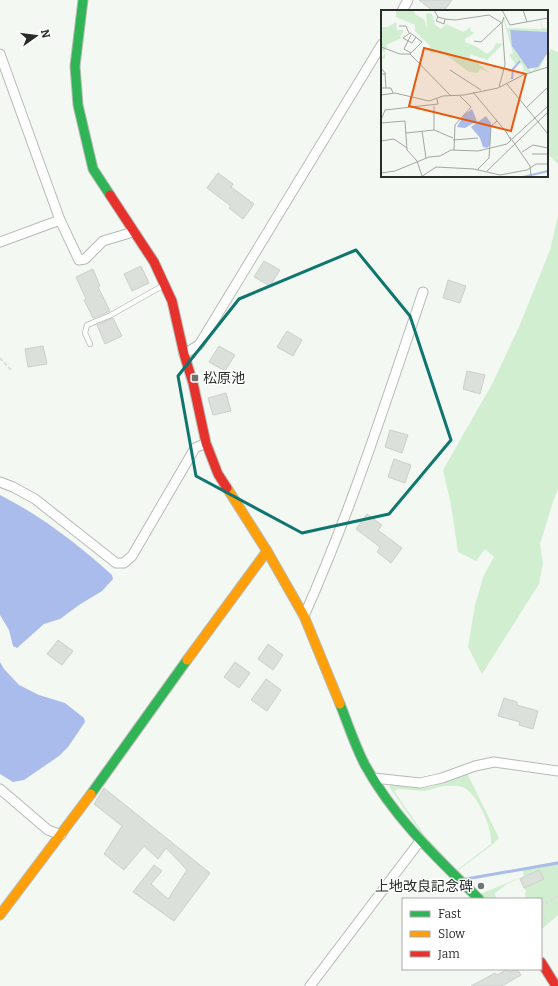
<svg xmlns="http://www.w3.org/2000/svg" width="558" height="986" viewBox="0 0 558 986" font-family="Bitter,'Noto Sans JP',serif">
  <rect width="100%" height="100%" fill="#f3f8f3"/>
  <g fill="#d1eed1" fill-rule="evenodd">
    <polygon points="551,49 558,52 558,164 547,153 547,56"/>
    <polygon points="558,216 558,489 554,499 540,544 543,563 539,584 482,674 468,647 475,605 484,575 494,557 485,549 476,561 458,552 451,505 443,470 492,384 519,327 550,250"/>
    <path d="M467 773 499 838 492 845 456 872 424 837 390 788V785L394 783 416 788 430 787ZM443 786C449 786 456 785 462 787 477 792 493 829 491 844L457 870 425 836 394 791 398 789 425 791Z"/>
    <polygon points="558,861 558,915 541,930 541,899 526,899 525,894 526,891 524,888 544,879 539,870 507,884 495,893 496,899 486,899 480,894 524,876 522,868"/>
  </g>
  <g fill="#aabceb">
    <path d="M0 495C40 515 79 545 112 575L113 579 102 591 79 605 60 619 44 624 17 648 13 646 9 630 0 615Z"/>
    <polygon points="0,662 4,669 19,685 39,695 65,703 84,718 85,722 68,747 59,756 24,780 13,782 0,774"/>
  </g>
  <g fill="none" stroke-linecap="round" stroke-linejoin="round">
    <polyline stroke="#aabceb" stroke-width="3" points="466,879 558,863"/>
  </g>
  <g fill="#dbe0db" stroke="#ccd0cc">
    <polygon points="419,0 452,0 444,11 433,11"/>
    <polygon points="218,173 233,184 231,187 254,204 243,219 229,208 231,206 207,188"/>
    <polygon points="264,261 280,270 270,286 254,277"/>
    <polygon points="141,266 149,283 132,291 124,274"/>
    <polygon points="93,269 100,286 98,287 110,311 93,318 84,300 86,299 76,277"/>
    <polygon points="448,280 466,286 460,303 443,298"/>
    <polygon points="113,318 122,336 105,344 97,325"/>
    <polygon points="287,331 302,340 293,356 277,347"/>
    <polygon points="43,346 47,364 28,367 25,349"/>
    <polygon points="219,346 235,355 225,371 209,362"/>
    <polygon points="467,371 485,375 480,394 463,389"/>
    <polygon points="226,393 231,411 213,415 208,398"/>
    <polygon points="390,430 408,435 402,453 385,447"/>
    <polygon points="394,459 411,465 405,483 388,477"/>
    <polygon points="367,514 382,525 378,530 402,548 391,563 377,552 380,547 356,529"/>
    <polygon points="58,640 73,651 62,665 47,654"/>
    <polygon points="268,644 283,655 273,670 258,659"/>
    <polygon points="235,662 250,673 239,688 224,677"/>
    <polygon points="266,679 281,690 267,711 251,700"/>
    <polygon points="504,698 517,702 517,705 538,711 533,729 519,725 520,722 498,716"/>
    <polygon points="104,788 210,873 174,921 133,892 154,865 162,871 151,884 168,899 187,870 166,848 158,859 144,846 124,870 104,854 122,826 94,804"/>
    <polygon points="539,870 544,879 524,888 520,879"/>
    <polygon points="508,969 509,972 517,969 521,975 502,986 471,986 495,973 497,975"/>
  </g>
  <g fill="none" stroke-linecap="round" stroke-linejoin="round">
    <g stroke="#b6bbb6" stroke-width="6">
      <polyline id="lane" points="90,344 85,333 87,325 111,315 164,285"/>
    </g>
    <g stroke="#b6bbb6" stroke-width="11">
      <g id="street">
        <polyline points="402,11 408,0"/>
        <polyline points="0,54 60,220 79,260 85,259 103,241 133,232"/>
        <polyline points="0,242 60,220"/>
        <polyline points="184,354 199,345 382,44"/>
        <polyline points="0,482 13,487 35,499 116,563 124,563 132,556 195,448 206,443"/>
        <path d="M304 616C351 511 386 401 423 292"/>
        <polyline points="374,778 420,783 442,778 475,766 494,762 558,771"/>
        <polyline points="0,789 48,830 61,835"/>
        <polyline points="310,986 420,841"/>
      </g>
    </g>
    <g stroke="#b6bbb6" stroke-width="11">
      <g id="fast">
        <polyline points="83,0 75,66 78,105 93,169 110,195"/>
        <path d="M340 704C348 724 355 746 365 765 394 818 437 858 479 899"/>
        <polyline points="91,794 187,660"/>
      </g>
    </g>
    <g stroke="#b6bbb6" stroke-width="11">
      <g id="slow">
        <polyline points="227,488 267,551 304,616 340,704"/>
        <polyline points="187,660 267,551"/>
        <polyline points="0,915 91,794"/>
      </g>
    </g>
    <g stroke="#b6bbb6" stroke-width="11">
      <g id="jam">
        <polyline points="110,195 154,262 172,301 184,354 193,383 206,443 218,474 227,488"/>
        <polyline points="541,962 556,986"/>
      </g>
    </g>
    <g stroke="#dcdedc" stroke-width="2" stroke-dasharray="4 2" stroke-linecap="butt">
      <polyline points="0,358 12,371"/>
      <polyline points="541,905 545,901 547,903 558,896"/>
      <polyline points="541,913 545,918 541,922"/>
    </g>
    <use href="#lane" stroke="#fdfefd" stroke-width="4.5"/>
    <use href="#street" stroke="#fdfefd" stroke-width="9"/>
    <use href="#fast" stroke="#30b455" stroke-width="9"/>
    <use href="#slow" stroke="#ff9f0a" stroke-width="9"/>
    <use href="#jam" stroke="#e5322d" stroke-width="9"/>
  </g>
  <path fill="none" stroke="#0f766e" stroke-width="3" stroke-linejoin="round" d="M356 250 410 316 451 440 389 514 302 533 196 476 178 376 239 299Z"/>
  <g fill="#707470" stroke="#fff" stroke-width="1.5">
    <rect x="191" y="374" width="8" height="8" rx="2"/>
    <circle cx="481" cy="886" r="4"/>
  </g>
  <g text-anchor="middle" stroke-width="3" stroke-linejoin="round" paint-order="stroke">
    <g font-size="14" fill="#292d29" stroke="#fff" text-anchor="start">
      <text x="203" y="383">松原池</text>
      <text x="473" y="891" text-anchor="end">上地改良記念碑</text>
    </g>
  </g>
  <g transform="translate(381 10)">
    <rect width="167" height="167" fill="#f3f8f3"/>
    <path d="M15 0H32L35 5 43 9 46 18 45 4 48 3 51 4 54 15 60 19 65 14 82 22 90 17 89 21 93 22 92 24 84 29V32L96 37 106 44 112 39 115 33 122 34 106 50 89 44V48L110 63 99 59 97 63 88 62 61 42 51 43 48 40 49 36 34 21V15L15 7ZM123 7 126 18 161 19 159 10 162 18 167 19V22L128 21 133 39 148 60 151 61 167 42 158 59 146 63 145 61 141 62 143 58 138 51 134 54 128 45 132 43 123 11 121 13ZM15 12 16 20H23L19 27 21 28 5 35 7 37 4 39V48L0 49 4 43 0 40V17H7Z" fill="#d1eed1"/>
    <path d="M129 20 167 22V42L157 57 147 59 131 36ZM91 99 96 111 84 118 76 117 83 105ZM105 106 110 113 109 135 106 138 102 137 99 128 90 117Z" fill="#aabceb"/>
    <path fill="none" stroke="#aabceb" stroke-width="2" d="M131 69 132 59 139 51M142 167 167 161"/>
    <path fill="none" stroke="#a2a7a2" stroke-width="1" d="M53 0 57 7 64 9 74 10 108 5 121 13M121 0 129 15 167 8M142 0 146 12M57 7 55 11 58 12 63 14 64 9M18 16H25L28 23M30 25 23 39 30 43M93 31 100 32 120 13M0 37 19 44H29L41 32 37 29 35 27 29 23 22 28 31 33 35 27M29 44 70 86M0 58 5 64H0M69 60 100 80M4 64 5 78M126 74 167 124M118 77 124 55 121 13 123 7M0 78H10L12 83M92 82 126 123M0 85 14 83 48 91 62 86 83 85 117 78 142 65 167 57M53 96V120M145 98 167 77M0 110 4 100 57 94 56 89M0 113 24 111 26 140 36 151 41 166M41 121 45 148M25 123 53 120 72 128M129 127 149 156 150 167M131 129 167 96M72 130 97 128M0 131 13 129 26 138M73 140 74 115 90 97 79 86M141 142 152 135 167 138M151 144H167M96 160 108 148 110 116 116 111M106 161 167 102M0 163 14 161 48 147 59 146 70 140 97 141 126 134 130 130 125 122M40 167 55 157 93 159 119 165 146 160 155 154H167"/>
    <path fill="#e8590c" fill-opacity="0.15" stroke="#e8590c" stroke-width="2" d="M43 38 145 64 130 121 28 96Z"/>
    <rect width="167" height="167" fill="none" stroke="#292d29" stroke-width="2"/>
  </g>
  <rect x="402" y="898" width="140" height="72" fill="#ffffff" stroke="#a9aba9"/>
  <rect x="410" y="911" width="20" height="6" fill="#30b455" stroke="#a9aba9"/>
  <text x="438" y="918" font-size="12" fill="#292d29">Fast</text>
  <rect x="410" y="931" width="20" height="6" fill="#ff9f0a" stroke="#a9aba9"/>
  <text x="438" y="938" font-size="12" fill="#292d29">Slow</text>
  <rect x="410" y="951" width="20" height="6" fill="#e5322d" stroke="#a9aba9"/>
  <text x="438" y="958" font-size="12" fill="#292d29">Jam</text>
  <g transform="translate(36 36) rotate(76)" stroke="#ffffff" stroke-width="3" paint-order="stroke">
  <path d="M0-3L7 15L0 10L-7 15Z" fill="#292d29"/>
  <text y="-6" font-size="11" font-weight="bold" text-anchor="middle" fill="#292d29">N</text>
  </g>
</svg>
